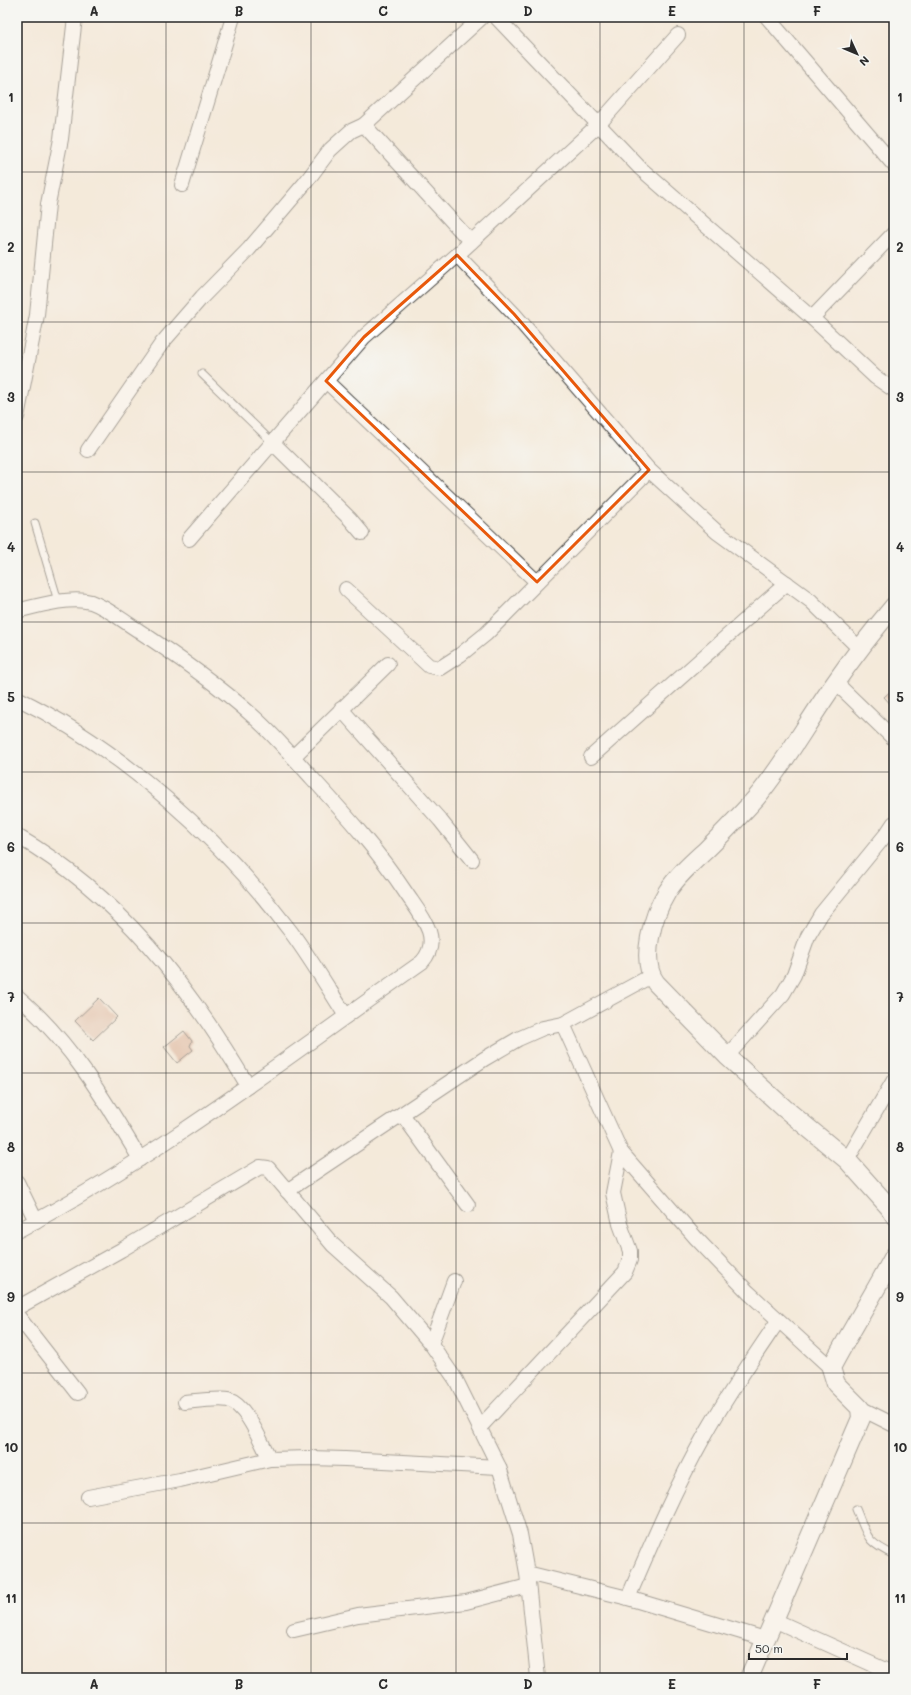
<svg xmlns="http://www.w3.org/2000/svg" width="911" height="1695" viewBox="0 0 911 1695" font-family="Mali,sans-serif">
  <rect width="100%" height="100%" fill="#f6f6f2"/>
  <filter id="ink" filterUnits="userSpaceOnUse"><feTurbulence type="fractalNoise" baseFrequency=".025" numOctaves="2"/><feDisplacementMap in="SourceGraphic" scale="8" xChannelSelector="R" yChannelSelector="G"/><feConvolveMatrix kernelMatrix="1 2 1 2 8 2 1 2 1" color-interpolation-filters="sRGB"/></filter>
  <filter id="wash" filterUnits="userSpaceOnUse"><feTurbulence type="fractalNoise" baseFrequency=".012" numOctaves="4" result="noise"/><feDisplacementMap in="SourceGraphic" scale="16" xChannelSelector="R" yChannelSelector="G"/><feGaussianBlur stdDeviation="0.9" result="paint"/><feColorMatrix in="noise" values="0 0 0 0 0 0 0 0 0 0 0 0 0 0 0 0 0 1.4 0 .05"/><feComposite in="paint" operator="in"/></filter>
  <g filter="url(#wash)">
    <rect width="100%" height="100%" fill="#f4eada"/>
    <g id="blocks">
      <g fill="#d4a185">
        <polygon points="894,688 894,708 884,697"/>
        <polygon points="99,998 117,1017 93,1040 75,1021"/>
        <polygon points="184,1031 192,1041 190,1046 193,1050 177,1063 164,1047"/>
      </g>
    </g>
  </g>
  <g filter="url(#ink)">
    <use href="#blocks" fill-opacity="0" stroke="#494845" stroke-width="1"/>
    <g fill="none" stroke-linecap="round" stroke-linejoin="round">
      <g stroke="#494845" stroke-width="9">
        <g id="service">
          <polyline points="202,374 272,442"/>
          <polyline points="35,523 58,601"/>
          <path d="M856 1509C868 1537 865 1541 894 1555"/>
        </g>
      </g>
      <g stroke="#494845" stroke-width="16">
        <g id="minor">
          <polyline points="496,17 640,168 812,318 875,377 894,390"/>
          <polyline points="767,17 894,165"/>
          <polyline points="364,125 471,242"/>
          <polyline points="182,185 233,17"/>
          <polyline points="457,255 514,314 649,470 717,532 811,601 860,649"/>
          <polyline points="812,318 894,233"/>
          <polyline points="326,381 537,582"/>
          <polyline points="17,417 37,315 48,204 61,139 75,17"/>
          <polyline points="272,442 350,519 362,533"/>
          <polyline points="88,450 162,343 202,297 249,249 306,182 330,150 351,131 364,125 482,17"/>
          <polyline points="189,539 364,337 457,255 598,125 678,35"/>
          <polyline points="346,589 429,666 440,668 460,655 486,634 649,470"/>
          <path d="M17 611C37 606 71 596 91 602 105 607 118 617 130 625 173 653 216 683 254 717 275 736 293 757 312 778 345 814 379 852 406 893 414 905 424 917 429 931 433 943 430 953 422 962 290 1055 161 1155 17 1231"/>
          <polyline points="835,682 894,739"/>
          <path d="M17 698C122 749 221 839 291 932 311 959 328 988 346 1016"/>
          <polyline points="341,709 440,820 472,860"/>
          <polyline points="293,757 388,664"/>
          <polyline points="591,757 787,583"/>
          <path d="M17 836C119 895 189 986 248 1086"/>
          <path d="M17 996C70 1041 105 1100 140 1159"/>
          <polyline points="563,1024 621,1152 696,1238 748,1292 831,1368"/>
          <polyline points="727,1056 783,994 794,975 808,936 821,914 888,832 894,823"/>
          <polyline points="402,1114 468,1205"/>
          <polyline points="847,1160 894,1080"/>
          <polyline points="17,1182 36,1221"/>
          <polyline points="287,1191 484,1059 518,1039 543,1028 563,1024 651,976"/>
          <polyline points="17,1308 121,1250 260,1167 268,1168 333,1245 391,1297 431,1344 456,1380 499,1467 520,1534 527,1573 538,1678"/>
          <polyline points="17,1315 78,1393"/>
          <polyline points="431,1344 454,1281"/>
          <path d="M185 1402C195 1401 220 1398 228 1400 247 1405 261 1443 270 1459"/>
          <polyline points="860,1408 894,1425"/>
          <polyline points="480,1427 625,1272 630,1260 630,1251 620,1224 613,1193 621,1152"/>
          <polyline points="88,1497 180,1480 270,1459 310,1458 345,1459 499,1467"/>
          <polyline points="527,1573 628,1598 765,1639"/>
          <path d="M628 1598C652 1542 676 1486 706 1433 728 1394 753 1358 778 1321"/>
          <polyline points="774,1620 894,1674"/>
          <polyline points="294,1630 358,1615 466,1602 528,1586"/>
        </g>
      </g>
      <g stroke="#494845" stroke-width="20">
        <g id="tertiary">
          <path d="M894 606C873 631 853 657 835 683 808 721 786 762 756 798 740 816 723 833 706 850 692 863 677 876 667 892 653 915 639 961 656 983L727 1056 784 1108 847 1160 889 1207 894 1215"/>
          <path d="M749 1678 861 1418 860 1408 836 1384 831 1368C851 1330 874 1294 894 1256"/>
        </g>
      </g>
      <use href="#service" stroke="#fff" stroke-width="7"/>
      <use href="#minor" stroke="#fff" stroke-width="14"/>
      <use href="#tertiary" stroke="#fff" stroke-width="18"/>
    </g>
  </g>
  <path d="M0 0H911V1695H0ZM457 255 514 314 649 470 537 582 326 381 364 337Z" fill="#f4eada" fill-opacity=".55" fill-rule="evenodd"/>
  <path fill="none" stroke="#e8590c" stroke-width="3" stroke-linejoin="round" d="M457 255 514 314 649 470 537 582 326 381 364 337Z"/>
  <path fill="none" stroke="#2b2b2b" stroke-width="1" stroke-opacity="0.55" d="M166 17V1678M311 17V1678M456 17V1678M600 17V1678M744 17V1678M17 172H894M17 322H894M17 472H894M17 622H894M17 772H894M17 923H894M17 1073H894M17 1223H894M17 1373H894M17 1523H894"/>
  <rect width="911" height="1695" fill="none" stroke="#f6f6f2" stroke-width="44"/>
  <g transform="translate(857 54) rotate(134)" stroke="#f6f6f2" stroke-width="3" paint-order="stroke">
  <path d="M0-3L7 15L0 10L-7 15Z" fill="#2b2b2b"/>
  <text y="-6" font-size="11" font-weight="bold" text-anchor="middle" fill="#2b2b2b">N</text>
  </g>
  <path d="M749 1653v6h98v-6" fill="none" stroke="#2b2b2b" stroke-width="2"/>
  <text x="755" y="1653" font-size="12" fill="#2b2b2b" stroke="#f6f6f2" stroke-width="3" paint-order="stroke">50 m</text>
  <rect x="22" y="22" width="867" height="1651" fill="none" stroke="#2b2b2b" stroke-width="1.5"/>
  <g font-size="13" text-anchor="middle" font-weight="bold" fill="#2b2b2b">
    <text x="94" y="16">A</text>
    <text x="239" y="16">B</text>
    <text x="383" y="16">C</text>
    <text x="528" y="16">D</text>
    <text x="672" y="16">E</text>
    <text x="817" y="16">F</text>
    <text x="11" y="102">1</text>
    <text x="900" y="102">1</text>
    <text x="11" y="252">2</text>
    <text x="900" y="252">2</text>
    <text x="11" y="402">3</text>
    <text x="900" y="402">3</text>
    <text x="11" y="552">4</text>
    <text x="900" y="552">4</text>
    <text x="11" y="702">5</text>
    <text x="900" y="702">5</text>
    <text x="11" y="852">6</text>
    <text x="900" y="852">6</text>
    <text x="11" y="1002">7</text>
    <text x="900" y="1002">7</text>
    <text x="11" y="1152">8</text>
    <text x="900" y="1152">8</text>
    <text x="11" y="1302">9</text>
    <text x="900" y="1302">9</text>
    <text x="11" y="1452">10</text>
    <text x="900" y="1452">10</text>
    <text x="11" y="1603">11</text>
    <text x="900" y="1603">11</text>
    <text x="94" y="1689">A</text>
    <text x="239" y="1689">B</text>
    <text x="383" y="1689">C</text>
    <text x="528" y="1689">D</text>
    <text x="672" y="1689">E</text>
    <text x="817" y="1689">F</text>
  </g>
</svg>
